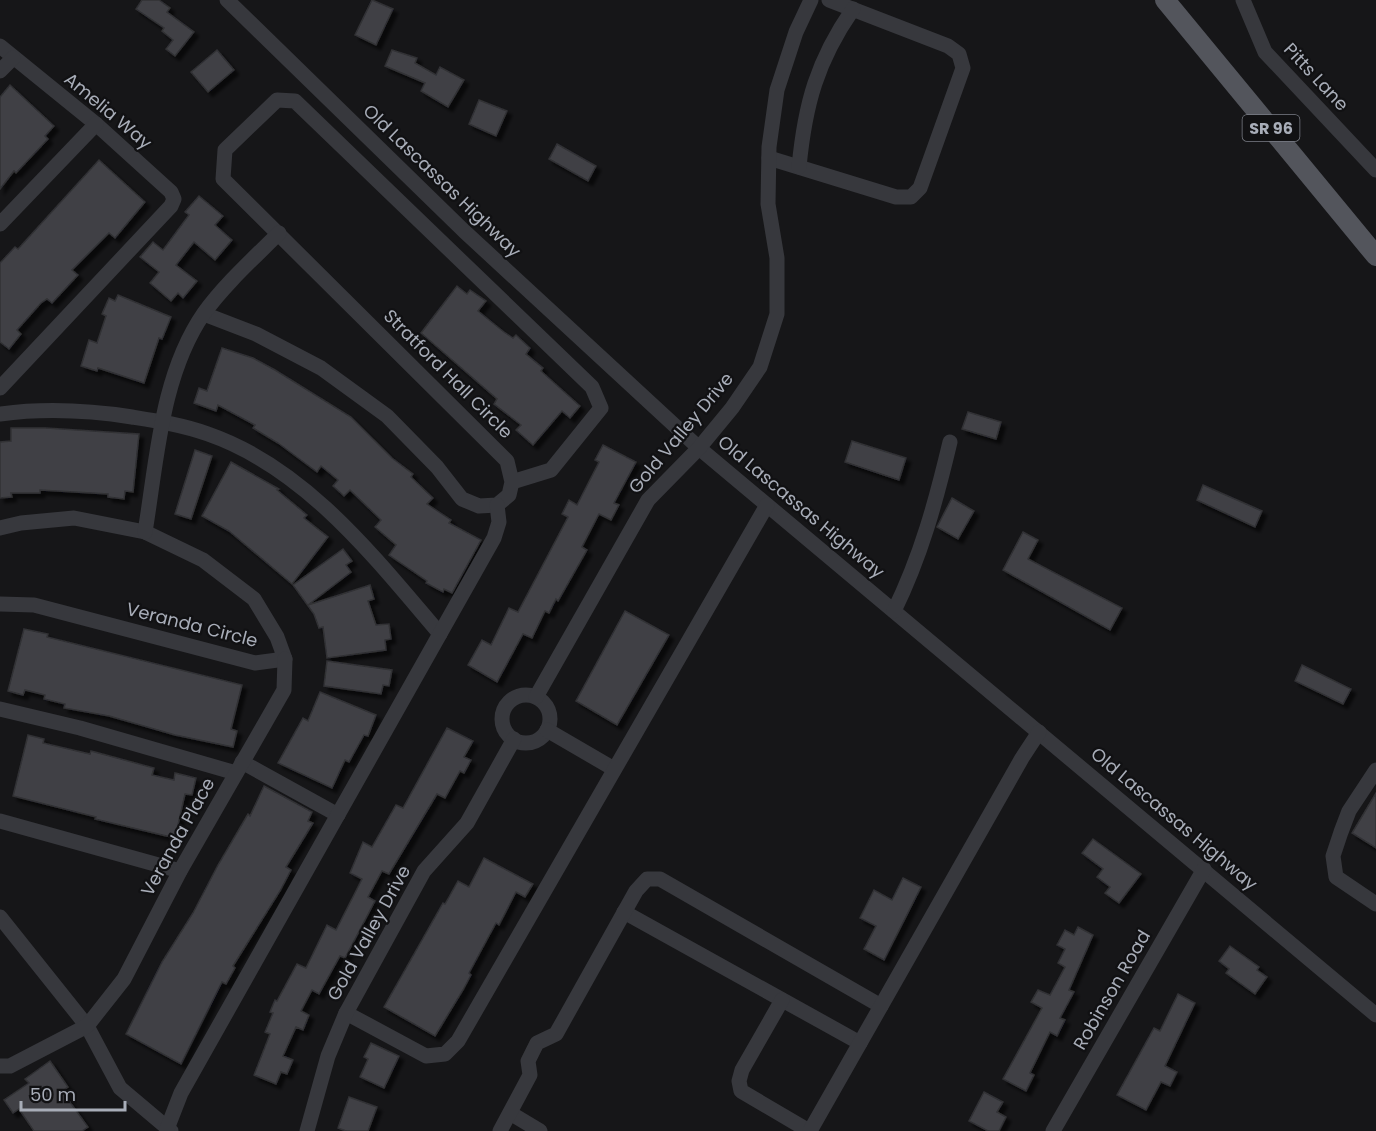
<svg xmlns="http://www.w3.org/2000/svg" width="1376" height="1131" viewBox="0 0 1376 1131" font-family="Poppins,sans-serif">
  <defs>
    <filter id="shadow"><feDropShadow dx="4.5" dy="4.5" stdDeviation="1.5" flood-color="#0009"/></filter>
  </defs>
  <rect width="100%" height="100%" fill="#161618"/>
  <g fill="#404145" stroke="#303034" stroke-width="1.5" filter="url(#shadow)">
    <polygon points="142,0 159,0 170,8 167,12 194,32 175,56 166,49 173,40 162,31 164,28 136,9"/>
    <polygon points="372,0 393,9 376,45 355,35"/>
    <polygon points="217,50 234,70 208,92 191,72"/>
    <polygon points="392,50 417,58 415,63 436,75 440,67 464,80 448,107 421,91 425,83 385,66"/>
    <polygon points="10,85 54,126 45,136 48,139 16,173 14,171 0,189 0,97"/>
    <polygon points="479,100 507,111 496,136 469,124"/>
    <polygon points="557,144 596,166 588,181 549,159"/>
    <polygon points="99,160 145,202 115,238 109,233 72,270 78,275 52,303 47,299 41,303 17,330 21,334 9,349 0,342 0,263 15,247 18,249"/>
    <polygon points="199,196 223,216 215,225 232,240 215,260 194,242 176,265 197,281 183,298 178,293 171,301 150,283 159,272 140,257 153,242 163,250 189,215 185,212"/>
    <polygon points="457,286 467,294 470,290 486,301 478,311 504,332 513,338 516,335 530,348 526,354 543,368 541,371 580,406 570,418 562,411 533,445 516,430 521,425 494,404 497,399 421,333"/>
    <polygon points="118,295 171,317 162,339 159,338 144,383 98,368 97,371 81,366 89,340 97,343 106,316 102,314 109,298 115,301"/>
    <polygon points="222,348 253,358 275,370 351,417 392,458 413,474 411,477 433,498 427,504 451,520 449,523 481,540 452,593 444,589 443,592 426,583 427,581 389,555 396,545 375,527 381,520 350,490 344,496 333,486 338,480 321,466 317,472 278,443 253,428 255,425 218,405 216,411 194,403 199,388 207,391"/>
    <polygon points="968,412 1001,422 996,439 962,429"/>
    <polygon points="11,428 46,428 139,434 133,492 125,491 124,499 108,497 108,494 40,490 40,493 11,493 12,497 0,498 0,442 11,441"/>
    <polygon points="852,441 906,458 899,480 845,462"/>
    <polygon points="603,445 636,462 614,503 619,505 611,520 599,514 582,547 587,550 558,601 556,599 549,613 545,611 532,638 523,634 497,682 468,665 482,640 491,645 509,608 518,612 568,517 562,514 569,500 577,505 599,462 595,460"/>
    <polygon points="195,450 212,456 191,519 175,514"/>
    <polygon points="231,462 279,489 277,490 307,515 304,518 328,537 292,584 229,531 202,516"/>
    <polygon points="1203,485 1262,511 1255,527 1197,500"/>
    <polygon points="952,498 974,511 958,539 937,527"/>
    <polygon points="1023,532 1038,540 1028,559 1122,608 1110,630 1003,570"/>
    <polygon points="343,549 352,561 346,565 351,572 308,605 370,585 374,599 368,601 376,625 389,624 391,639 385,640 386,650 327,658 323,627 319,628 314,614 293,585"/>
    <polygon points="625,611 669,635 617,725 576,701"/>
    <polygon points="24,629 48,634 47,637 242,685 231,729 237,731 233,747 175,735 109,716 64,708 65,704 44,699 45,695 25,690 23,695 8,691"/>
    <polygon points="327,661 392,670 389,686 383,685 381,694 324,686"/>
    <polygon points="1302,665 1351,689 1343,704 1295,681"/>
    <polygon points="320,692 376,715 368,736 364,735 349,762 345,760 332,788 278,763 303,718 308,721"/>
    <polygon points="447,728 473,741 464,757 471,760 464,773 460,771 445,798 437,794 389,874 382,871 368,897 375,901 345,958 340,956 319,994 312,990 301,1011 309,1015 303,1030 296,1027 283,1056 293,1060 287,1074 281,1072 276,1084 254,1075 270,1034 265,1032 273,1013 270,1012 275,1000 277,1001 297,964 306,968 327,925 336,930 362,879 350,873 363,842 372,847 396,805 403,808"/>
    <polygon points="28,735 44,739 43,743 90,754 91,751 154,768 152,775 174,780 175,773 196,778 192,795 185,794 175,838 95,819 96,817 13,796"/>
    <polygon points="264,786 312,812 308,821 313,823 286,867 291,870 280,891 233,966 235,968 226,984 222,982 181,1064 126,1034 162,962 193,913 218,865 248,814 250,816"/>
    <polygon points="1376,793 1376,848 1352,833"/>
    <polygon points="1093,839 1141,874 1119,903 1105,893 1110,887 1097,877 1103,869 1082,853"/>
    <polygon points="484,858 533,884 525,897 516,892 499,925 496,923 469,973 471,975 463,990 435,1036 384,1007 443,903 445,904 458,881 469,887"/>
    <polygon points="903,878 921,887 884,960 864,949 876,926 860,918 874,890 892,900"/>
    <polygon points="1078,927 1093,935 1069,990 1074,992 1060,1018 1065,1020 1057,1036 1050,1032 1030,1073 1034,1075 1026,1091 1003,1079 1042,1008 1031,1002 1038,990 1050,995 1065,967 1058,963 1065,949 1057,945 1065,930 1074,935"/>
    <polygon points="1230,946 1259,967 1257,970 1267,977 1255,994 1226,973 1229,969 1219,961"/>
    <polygon points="1178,994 1195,1003 1165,1066 1177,1072 1170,1086 1161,1082 1146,1110 1117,1095 1154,1028 1160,1031"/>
    <polygon points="371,1043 399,1056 384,1088 360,1077 368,1059 364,1057"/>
    <polygon points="50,1061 68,1087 62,1091 88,1127 82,1131 34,1131 19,1109 13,1113 4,1100 29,1083 25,1079"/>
    <polygon points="984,1092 1003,1102 997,1112 1006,1117 999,1131 988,1131 969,1121"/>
    <polygon points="349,1097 377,1107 368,1131 346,1131 338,1128"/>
  </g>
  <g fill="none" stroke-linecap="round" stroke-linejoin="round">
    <g stroke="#37383d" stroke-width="15">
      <polyline points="227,0 464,231 699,448 1376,1015"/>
      <polyline points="1243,0 1265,52 1376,170"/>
      <polyline points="0,46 96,124 171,192 174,199 171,206 0,388"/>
      <polyline points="0,71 13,58"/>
      <polyline points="769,158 896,197 911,197 920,188 963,68 959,54 948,46 829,0"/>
      <path d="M799 167C805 104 817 61 853 9"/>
      <polyline points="0,224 96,124"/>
      <polyline points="204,314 256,334 321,368 387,416 437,467 462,499 479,506 497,505 509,495 512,482 507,461 223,179 225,150 277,100 295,101 592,387 601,408 551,470 512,482"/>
      <path d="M0 414C45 408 87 410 132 417 157 421 183 425 208 434 306 468 375 558 440 634"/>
      <polyline points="0,528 21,523 74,518 145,532 203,560 254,599 277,637 285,659 255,663 34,605 0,604"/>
      <path d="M145 532C157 460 161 375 204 313 225 284 254 258 279 233"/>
      <path d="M894 611C921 556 936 501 950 442"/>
      <circle cx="526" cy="719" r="24"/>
      <polyline points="536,697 648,500 699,448 732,408 760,367 777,314 777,258 768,204 769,147 777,90 796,32 811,0"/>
      <polyline points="0,709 80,728 236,773"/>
      <polyline points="547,730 614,769"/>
      <polyline points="242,762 338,815"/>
      <polyline points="1376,770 1349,811 1341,832 1333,856 1336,877 1376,904"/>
      <polyline points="0,821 180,871"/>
      <polyline points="624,912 860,1043"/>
      <polyline points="0,917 87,1026 120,1088 171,1131"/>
      <polyline points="782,1000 742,1070 739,1081 741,1091 809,1131"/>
      <polyline points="346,1013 426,1056 445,1054 458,1041 767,505"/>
      <polyline points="0,1066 10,1066 87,1026 124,979 180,871 284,690 285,659"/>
      <polyline points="510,1113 540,1131"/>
      <polyline points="167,1129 181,1093 494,538 499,522 497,505"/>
      <polyline points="307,1131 328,1056 346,1013 424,871 467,823 514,739"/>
      <polyline points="500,1131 530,1075 528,1061 537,1043 556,1034 636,891 647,879 660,879 881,1006"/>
      <polyline points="810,1131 1022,758 1039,732"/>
      <polyline points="1053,1131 1204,869"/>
    </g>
    <polyline stroke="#53555c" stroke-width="20" points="1165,0 1376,256"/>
  </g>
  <g text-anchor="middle" stroke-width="4.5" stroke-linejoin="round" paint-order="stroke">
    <rect fill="#111113" stroke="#7b7e86" stroke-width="1.5" x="1242.5" y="115" width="57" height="26" rx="4.5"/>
    <g font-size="16" font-weight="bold" fill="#a8adb8">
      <text x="1271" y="134">SR 96</text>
    </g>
    <g font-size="18" fill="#a8adb8" stroke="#111113">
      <text transform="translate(1316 77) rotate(47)" y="6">Pitts Lane</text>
      <text transform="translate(108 111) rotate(40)" y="6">Amelia Way</text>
      <text transform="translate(442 181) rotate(44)" y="6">Old Lascassas Highway</text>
      <text transform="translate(448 374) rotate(45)" y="6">Stratford Hall Circle</text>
      <text transform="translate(681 433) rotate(-50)" y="6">Gold Valley Drive</text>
      <text transform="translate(801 507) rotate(40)" y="6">Old Lascassas Highway</text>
      <text transform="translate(192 625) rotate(14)" y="6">Veranda Circle</text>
      <text transform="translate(1174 819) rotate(40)" y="6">Old Lascassas Highway</text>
      <text transform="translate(178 837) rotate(-61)" y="6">Veranda Place</text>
      <text transform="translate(369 933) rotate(-61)" y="6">Gold Valley Drive</text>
      <text transform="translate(1112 990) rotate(-60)" y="6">Robinson Road</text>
    </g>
  </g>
  <path d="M21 1101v9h104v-9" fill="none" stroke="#a8adb8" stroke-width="3"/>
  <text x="30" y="1101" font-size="18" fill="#a8adb8" stroke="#111113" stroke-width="4.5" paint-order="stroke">50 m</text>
</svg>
